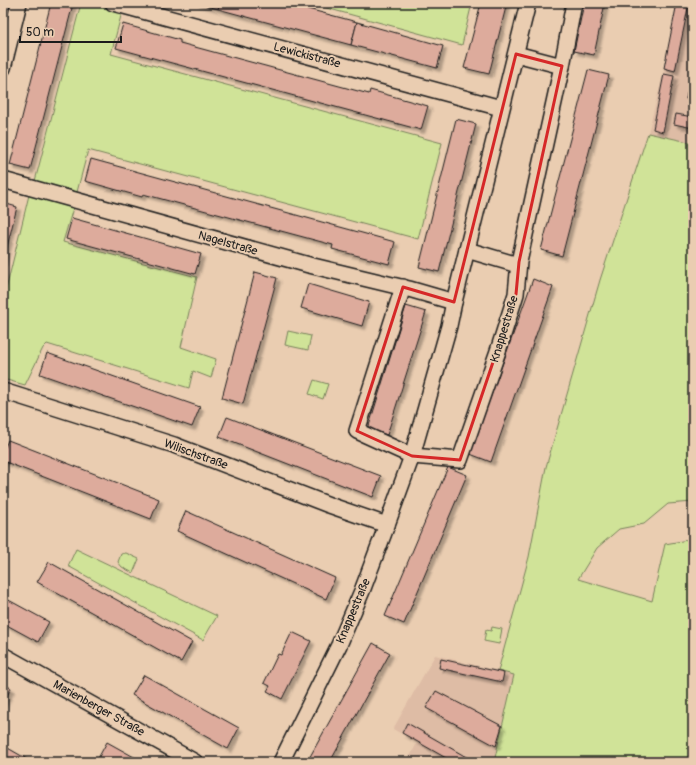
<svg xmlns="http://www.w3.org/2000/svg" width="696" height="765" viewBox="0 0 696 765" font-family="Pangolin,sans-serif">
  <defs>
    <filter id="shadow"><feDropShadow dx="3.5" dy="3.5" stdDeviation="1" flood-color="#0004"/></filter>
  </defs>
  <rect width="100%" height="100%" fill="#eacdb1"/>
  <filter id="ink" filterUnits="userSpaceOnUse"><feTurbulence type="fractalNoise" baseFrequency=".025" numOctaves="2"/><feDisplacementMap in="SourceGraphic" scale="8" xChannelSelector="R" yChannelSelector="G"/><feConvolveMatrix kernelMatrix="1 2 1 2 8 2 1 2 1" color-interpolation-filters="sRGB"/></filter>
  <g filter="url(#ink)">
    <g fill="#debca5">
      <polygon points="676,3 693,3 693,143 648,133 663,75"/>
      <polygon points="435,655 514,675 494,762 407,762 417,743 393,729"/>
    </g>
    <g fill="#d0e398" stroke="#76805a">
      <polygon points="81,3 89,3 122,12 111,54 442,143 418,239 88,150 77,192 35,181"/>
      <polygon points="308,3 472,3 462,45"/>
      <polygon points="648,133 693,143 693,502 668,504 644,524 619,529 597,548 578,579 652,601 665,544 693,539 693,762 494,762 514,675 498,671 529,557 546,467 600,280"/>
      <polygon points="29,195 73,208 63,242 197,277 181,347 216,359 211,378 193,371 189,388 47,344 43,348 25,385 3,379 3,302"/>
      <polygon points="288,331 311,336 308,350 285,345"/>
      <polygon points="314,380 328,384 323,399 309,394"/>
      <polygon points="76,549 217,616 203,640 68,566"/>
      <polygon points="126,553 139,559 133,573 122,567 118,562 121,554"/>
      <polygon points="492,627 502,629 499,644 484,641 486,630 491,631"/>
    </g>
    <g fill="#ddab9c" stroke="#1c1c1c" filter="url(#shadow)">
      <polygon points="51,3 73,4 30,170 10,165"/>
      <polygon points="196,3 220,3 218,9"/>
      <polygon points="220,3 285,3 357,22 351,45 218,9"/>
      <polygon points="481,3 507,3 489,74 464,68"/>
      <polygon points="584,3 605,3 594,55 574,51"/>
      <polygon points="677,3 689,3 675,71 664,68"/>
      <polygon points="357,22 443,46 437,68 351,45"/>
      <polygon points="123,24 180,40 180,43 369,94 370,90 428,106 421,130 116,48"/>
      <polygon points="588,70 609,75 562,256 541,250"/>
      <polygon points="664,74 674,76 663,132 653,129"/>
      <polygon points="690,78 693,79 693,101 686,99"/>
      <polygon points="676,114 693,117 693,128 674,124"/>
      <polygon points="456,119 476,124 439,272 419,267"/>
      <polygon points="91,159 395,242 389,264 332,249 333,245 143,194 142,197 85,181"/>
      <polygon points="3,203 17,207 3,263"/>
      <polygon points="72,218 201,254 195,274 66,239"/>
      <polygon points="255,272 277,278 243,404 222,398"/>
      <polygon points="533,279 553,287 491,462 470,454"/>
      <polygon points="308,284 369,302 362,326 301,308"/>
      <polygon points="406,306 426,312 387,435 368,429"/>
      <polygon points="47,353 200,407 192,427 40,374"/>
      <polygon points="227,417 381,476 373,497 219,437"/>
      <polygon points="8,440 159,499 151,519 3,461 3,452"/>
      <polygon points="448,467 467,475 404,624 385,616"/>
      <polygon points="186,511 335,578 326,599 177,531"/>
      <polygon points="49,562 192,642 181,662 37,582"/>
      <polygon points="3,597 49,622 38,642 3,623"/>
      <polygon points="292,632 311,641 282,699 267,691 270,686 264,683 278,654 281,655"/>
      <polygon points="373,643 390,653 330,762 307,762"/>
      <polygon points="441,659 504,673 502,682 439,668"/>
      <polygon points="144,675 239,728 228,749 132,695"/>
      <polygon points="3,684 11,688 3,704"/>
      <polygon points="436,691 502,726 496,746 426,708"/>
      <polygon points="407,723 475,762 453,762 402,733"/>
      <polygon points="107,742 143,762 96,762"/>
      <polygon points="3,746 6,747 32,762 3,762"/>
    </g>
    <g fill="none" stroke-linecap="round" stroke-linejoin="round">
      <g stroke="#1c1c1c" stroke-width="18">
        <g id="street">
          <polyline points="113,3 501,108"/>
          <polyline points="516,54 562,66"/>
          <polyline points="3,68 19,3"/>
          <polyline points="3,180 309,265 409,289 454,302"/>
          <polyline points="467,250 518,265"/>
          <polyline points="403,287 357,431 412,456 460,460 498,351 516,294 519,262 562,66 574,3"/>
          <polyline points="3,391 174,445 329,505 387,525"/>
          <polyline points="3,655 195,762"/>
          <polyline points="281,762 339,645 362,591 385,530 412,456 449,326 454,302 528,3"/>
        </g>
      </g>
      <use href="#street" stroke="#eacdb1" stroke-width="15"/>
    </g>
  </g>
  <path fill="none" stroke="#d62828" stroke-width="3" stroke-linejoin="round" d="M516 54 562 66 519 262 516 294 460 460 412 456 357 431 403 287 454 302Z"/>
  <g text-anchor="middle" stroke-width="4" stroke-linejoin="round" paint-order="stroke">
    <g font-size="12" fill="#1c1c1c" stroke="#eacdb1">
      <text transform="translate(307 55) rotate(15)" y="4">Lewickistraße</text>
      <text transform="translate(228 243) rotate(16)" y="4">Nagelstraße</text>
      <text transform="translate(504 329) rotate(-73)" y="4">Knappestraße</text>
      <text transform="translate(196 454) rotate(20)" y="4">Wilischstraße</text>
      <text transform="translate(353 611) rotate(-67)" y="4">Knappestraße</text>
      <text transform="translate(99 708) rotate(29)" y="4">Marienberger Straße</text>
    </g>
  </g>
  <rect width="696" height="765" fill="none" stroke="#eacdb1" stroke-width="16"/>
  <rect x="8" y="8" width="680" height="749" fill="none" stroke="#1c1c1c" stroke-width="1.5" filter="url(#ink)"/>
  <path d="M20 36v6h101v-6" fill="none" stroke="#1c1c1c" stroke-width="2"/>
  <text x="26" y="36" font-size="12" fill="#1c1c1c" stroke="#eacdb1" stroke-width="3" paint-order="stroke">50 m</text>
</svg>
